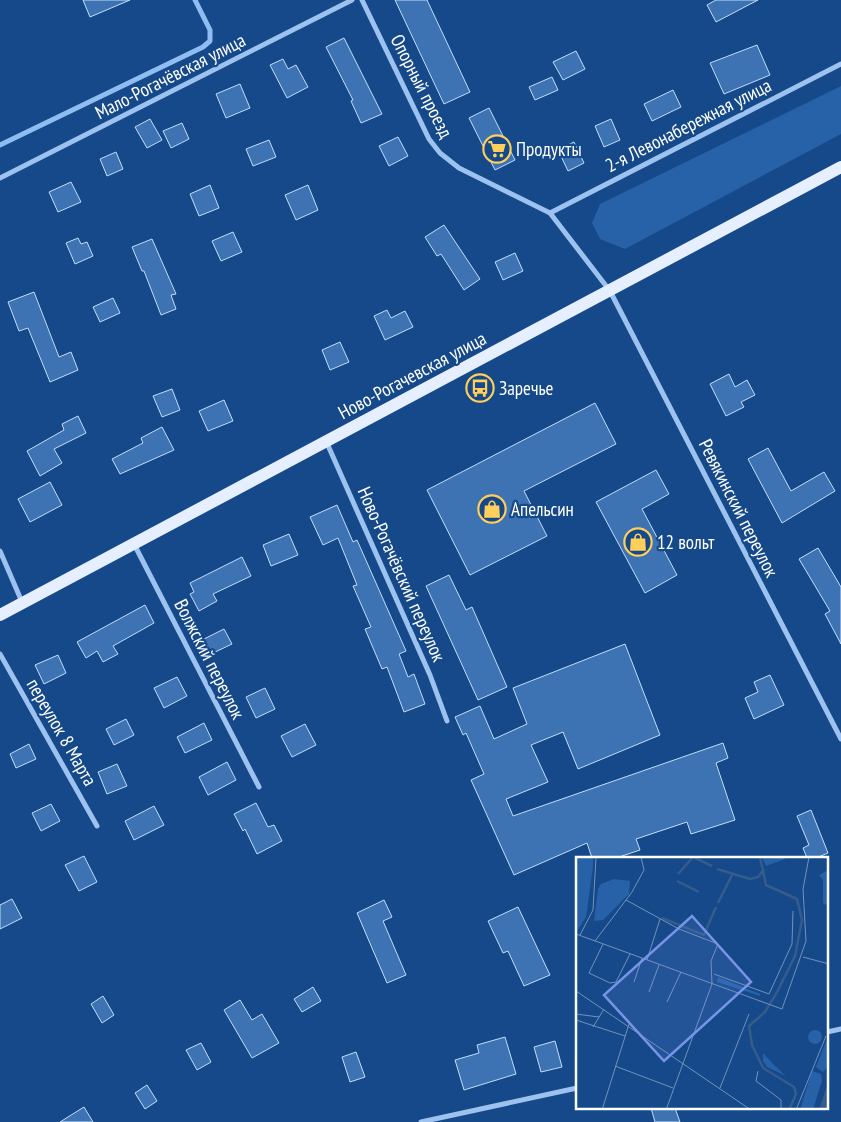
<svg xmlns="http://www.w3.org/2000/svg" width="841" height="1122" viewBox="0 0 841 1122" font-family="'PT Sans Narrow',sans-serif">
  <rect width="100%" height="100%" fill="#15498a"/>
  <polygon fill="#2762a9" points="841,86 841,134 625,249 600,239 592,223 600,204"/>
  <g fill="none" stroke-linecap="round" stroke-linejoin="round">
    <polyline stroke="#8fbdf2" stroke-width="5" points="0,145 203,47 210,41 210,30 195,0"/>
  </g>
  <g fill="#3d72b3" stroke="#c3ddfb">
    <polygon points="83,0 130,0 90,17"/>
    <polygon points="395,0 427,0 470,92 444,104"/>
    <polygon points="716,0 758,0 716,22 707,5"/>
    <polygon points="344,38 382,114 361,123 351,101 353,100 326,47"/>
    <polygon points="757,45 770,75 724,94 710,63"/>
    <polygon points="576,51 585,69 563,80 553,62"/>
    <polygon points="283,59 288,69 296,65 308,87 287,98 270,65"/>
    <polygon points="552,77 558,90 535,100 529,87"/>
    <polygon points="240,84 250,108 226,118 216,94"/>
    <polygon points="673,90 681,107 652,121 644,104"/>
    <polygon points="489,108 515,160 495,170 469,118"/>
    <polygon points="150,119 162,140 147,148 135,127"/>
    <polygon points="611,119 620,140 604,147 595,126"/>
    <polygon points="182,123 189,139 171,148 163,131"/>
    <polygon points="398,137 408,156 389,166 379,146"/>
    <polygon points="269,140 276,157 253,166 246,149"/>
    <polygon points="574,142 584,163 568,171 558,150"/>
    <polygon points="116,152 123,169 107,176 100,159"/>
    <polygon points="71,182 81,202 58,212 49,192"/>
    <polygon points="210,185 219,208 199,216 190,194"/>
    <polygon points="308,185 318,210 296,220 285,195"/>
    <polygon points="444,225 480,279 464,290 441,254 437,256 425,237"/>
    <polygon points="233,232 242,252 221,261 212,241"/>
    <polygon points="78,238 81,244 87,242 93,256 75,264 66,243"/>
    <polygon points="152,239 176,294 171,295 176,309 161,315 144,271 142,271 132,247"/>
    <polygon points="515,253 523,271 503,280 495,262"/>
    <polygon points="34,292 59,357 71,352 78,370 50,382 28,328 19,331 8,302"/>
    <polygon points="113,298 120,313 100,322 93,307"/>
    <polygon points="387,310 391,318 405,311 413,327 385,340 374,316"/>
    <polygon points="340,342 349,362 330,370 322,350"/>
    <polygon points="729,374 735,387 747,380 755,395 741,402 744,407 726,416 710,384"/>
    <polygon points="172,389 180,410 162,417 153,396"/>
    <polygon points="224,400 233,421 208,431 199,411"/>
    <polygon points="595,403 616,444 524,491 547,536 470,575 427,490"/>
    <polygon points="78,416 86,433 54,449 62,463 40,476 27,451 64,430 62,424"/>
    <polygon points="162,427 174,450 120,474 112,459 143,443 141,438"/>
    <polygon points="768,448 791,491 824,472 835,491 782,523 748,459"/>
    <polygon points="656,470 669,494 642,509 677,575 645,593 596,502"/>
    <polygon points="50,482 62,505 30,522 18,499"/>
    <polygon points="337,505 353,542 357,540 406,651 399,654 408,677 414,674 425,704 404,712 387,667 382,669 365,629 371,627 353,586 357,585 338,538 323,545 310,517"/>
    <polygon points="289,534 298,555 271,566 263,545"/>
    <polygon points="818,548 841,587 841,644 825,614 830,611 799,559"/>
    <polygon points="242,557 251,576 213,594 217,601 199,611 190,594 194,592 190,583"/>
    <polygon points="449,575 466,610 472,607 507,687 478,700 426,586"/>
    <polygon points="145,605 154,623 113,646 118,654 103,662 97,651 86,658 77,642"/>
    <polygon points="224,629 232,644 211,654 204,639"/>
    <polygon points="625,644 660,735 578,769 563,732 531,745 548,782 506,799 513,816 723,743 728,758 716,763 735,820 691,834 687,822 636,839 640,850 616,858 592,858 587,843 514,875 471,780 484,774 466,733 463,735 455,717 480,706 494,739 527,724 513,688"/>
    <polygon points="58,655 66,673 44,684 35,665"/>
    <polygon points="770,675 784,705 754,719 745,698 758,692 754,682"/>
    <polygon points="177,677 187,696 164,708 154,688"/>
    <polygon points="265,688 275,709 256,718 246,697"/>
    <polygon points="126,719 134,735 114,745 106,729"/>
    <polygon points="204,723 212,740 185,753 177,737"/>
    <polygon points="305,724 316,745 292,757 281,736"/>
    <polygon points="29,744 36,759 16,768 10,754"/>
    <polygon points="227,762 236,780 208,795 199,777"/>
    <polygon points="117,764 127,786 107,794 98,772"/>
    <polygon points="256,803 268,827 274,825 282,841 257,854 245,829 243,831 234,814"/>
    <polygon points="51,804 60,821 41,831 32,813"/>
    <polygon points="154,806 164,825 134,840 125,821"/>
    <polygon points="811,810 828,853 816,858 807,858 803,848 809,845 797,816"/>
    <polygon points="84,856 97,882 79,891 65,865"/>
    <polygon points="12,899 22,918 0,929 0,905"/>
    <polygon points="384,900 392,917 383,921 406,975 387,983 357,913"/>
    <polygon points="518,907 550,975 524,986 508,951 503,953 488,921"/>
    <polygon points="313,987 321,1001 302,1012 294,999"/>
    <polygon points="103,996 114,1015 102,1023 91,1004"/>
    <polygon points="240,1000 252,1020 262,1014 279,1043 252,1058 224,1010"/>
    <polygon points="505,1037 516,1074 464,1090 455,1060 479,1053 477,1045"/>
    <polygon points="555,1041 562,1067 541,1072 534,1047"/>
    <polygon points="201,1043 211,1062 197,1070 186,1050"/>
    <polygon points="356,1052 365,1077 350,1082 342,1057"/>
    <polygon points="147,1085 157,1101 145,1109 135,1093"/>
    <polygon points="84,1107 93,1122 60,1122"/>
    <polygon points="651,1108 675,1108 680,1122 655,1122"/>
  </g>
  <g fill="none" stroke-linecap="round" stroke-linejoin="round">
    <g stroke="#9dc2ef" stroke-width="5">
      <polyline points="362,0 429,139 440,153 459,168 550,213 610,291 841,739"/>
      <polyline points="0,178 352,0"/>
      <polyline points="550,213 841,64"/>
      <polyline points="326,441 430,675 447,721"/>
      <polyline points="134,544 259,787"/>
      <polyline points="0,551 22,602"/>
      <polyline points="0,654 97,826"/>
      <polyline points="827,1032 841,1029"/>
      <polyline points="421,1122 577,1088"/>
    </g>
    <polyline stroke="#e5efff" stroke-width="12" points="0,615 841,167"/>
  </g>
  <defs>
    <g id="supermarket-ring" transform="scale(1.4375)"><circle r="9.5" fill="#15498a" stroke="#ffcf5b" stroke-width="1.5"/><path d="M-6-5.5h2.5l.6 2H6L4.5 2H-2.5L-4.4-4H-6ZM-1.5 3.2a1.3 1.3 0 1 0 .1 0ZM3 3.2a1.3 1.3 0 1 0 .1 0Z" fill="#ffcf5b"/></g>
    <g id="bus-ring" transform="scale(1.4375)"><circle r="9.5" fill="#15498a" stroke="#ffcf5b" stroke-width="1.5"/><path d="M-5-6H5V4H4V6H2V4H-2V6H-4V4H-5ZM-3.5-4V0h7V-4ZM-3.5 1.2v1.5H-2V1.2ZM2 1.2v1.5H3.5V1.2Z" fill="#ffcf5b"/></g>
    <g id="shop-ring" transform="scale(1.4375)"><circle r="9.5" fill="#15498a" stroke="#ffcf5b" stroke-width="1.5"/><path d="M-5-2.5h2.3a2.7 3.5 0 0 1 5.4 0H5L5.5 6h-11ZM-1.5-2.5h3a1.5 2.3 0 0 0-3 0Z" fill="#ffcf5b"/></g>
  </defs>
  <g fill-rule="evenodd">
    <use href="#supermarket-ring" x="497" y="149"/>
    <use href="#bus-ring" x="480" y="388"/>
    <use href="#shop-ring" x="492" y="509"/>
    <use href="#shop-ring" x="638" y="542"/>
  </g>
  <g text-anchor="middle" stroke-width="4.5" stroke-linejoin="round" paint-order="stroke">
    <g font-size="19" fill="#fff" stroke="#15498a">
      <text transform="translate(170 76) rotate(-27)" y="7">Мало-Рогачёвская улица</text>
      <text transform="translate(422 86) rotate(63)" y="7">Опорный проезд</text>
      <text transform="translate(688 125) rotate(-27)" y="7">2-я Левонабережная улица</text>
      <text transform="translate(412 375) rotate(-28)" y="7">Ново-Рогачевская улица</text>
      <text transform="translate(739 508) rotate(63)" y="7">Ревякинский переулок</text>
      <text transform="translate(402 574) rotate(66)" y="7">Ново-Рогачёвский переулок</text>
      <text transform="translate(210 659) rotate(63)" y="7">Волжский переулок</text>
      <text transform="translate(62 732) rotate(60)" y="7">переулок 8 Марта</text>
    </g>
    <g font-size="19" fill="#fff" stroke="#15498a" text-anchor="start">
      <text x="516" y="156">Продукты</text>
      <text x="499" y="395">Заречье</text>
      <text x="511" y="516">Апельсин</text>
      <text x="657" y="549">12 вольт</text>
    </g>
  </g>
  <g transform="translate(576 857)">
    <rect width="252" height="252" fill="#15498a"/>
    <path d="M0 0H17V10L10 60 1 74ZM186 0H209V2L190 9ZM252 13 253 47 250 48 247 46V23L243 18ZM38 22 54 24 53 37 27 63 18 64 22 32 25 27ZM142 120 184 137V139L141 125ZM232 180a7 7 0 1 1 14 0a7 7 0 1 1-14 0ZM251 182 252 210 247 215 240 210ZM187 196 197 207 210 219 191 210 187 204ZM236 214 245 217 246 224 237 252 224 253Z" fill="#2762a9"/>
    <path d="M252 223V252H243L250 232Z" fill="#355c8c"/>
    <path fill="none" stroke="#355c8c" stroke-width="2.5" d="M184 0 190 28 221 42 226 63 219 99 199 139 189 155 173 169 176 188 187 211 218 230 220 237 213 253M119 1 136 9M141 12 174 22 182 20 188 12M102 17 117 0M101 24 123 35M142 46 156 18M86 61 128 78 140 50"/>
    <path fill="none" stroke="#7392b9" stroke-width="1" d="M50 43 103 72 142 87 135 104 136 127 90 253M0 77 206 152M4 78 17 53 20 0M19 84 56 35 68 13 65 0M27 87 13 116 34 126 40 125 54 97M227 100 253 107M71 103 84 62M138 117 193 137 216 87 217 54M58 125 66 101M0 134 175 253M73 135 83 108M91 145 105 115M206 152 230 84 227 32 233 0M0 157 23 160M0 163 49 179M17 170 28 152M39 209 97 231M182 214 180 224 205 243V253M144 231 173 157M26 253 53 167M220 253 250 179"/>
    <path fill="#7795e8" fill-opacity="0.15" stroke="#7795e8" stroke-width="2.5" d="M116 59 175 125 88 204 28 138Z"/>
    <rect width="252" height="252" fill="none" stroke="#fff" stroke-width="2.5"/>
  </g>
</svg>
